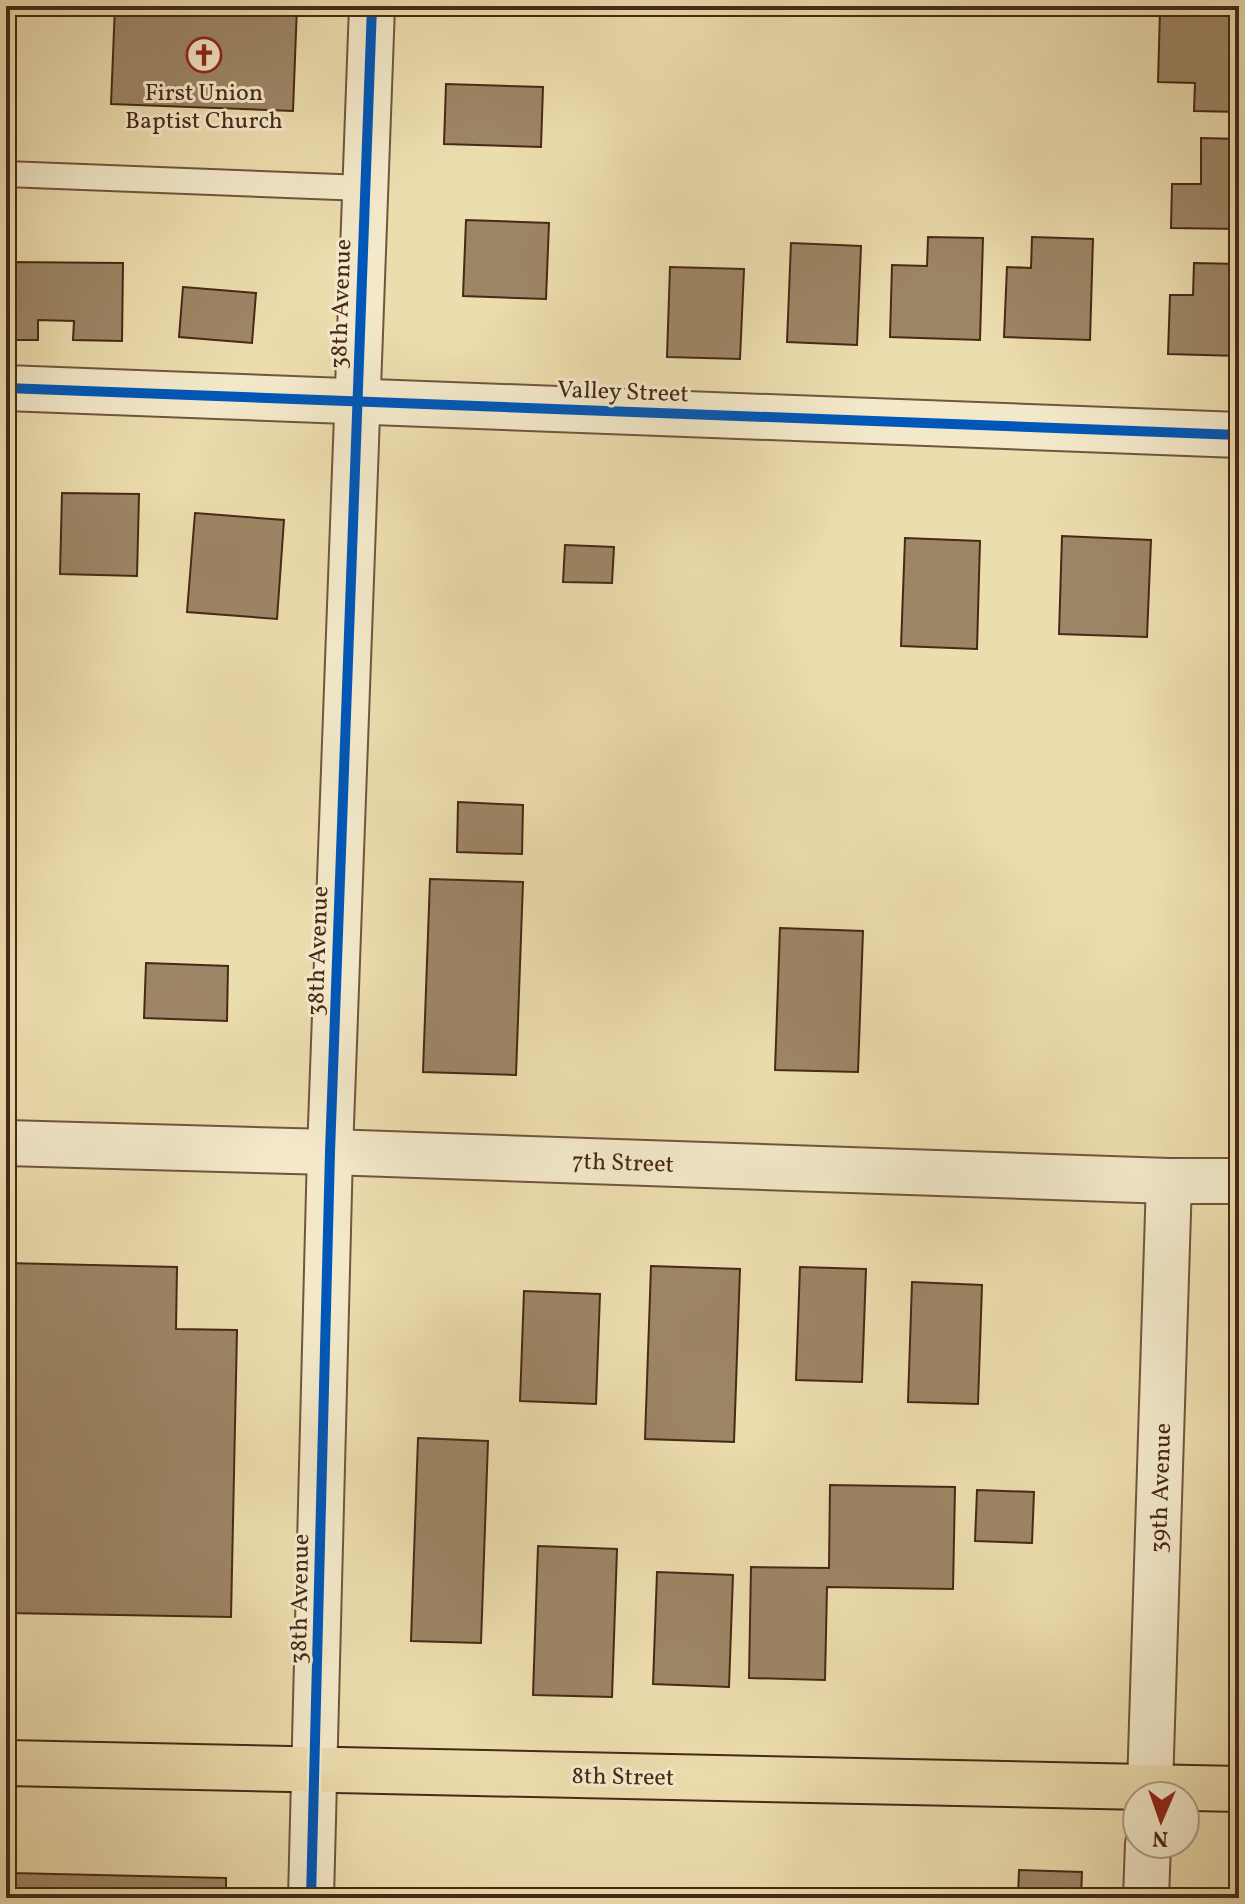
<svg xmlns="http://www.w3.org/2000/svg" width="1245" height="1904" viewBox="0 0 1245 1904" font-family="Vollkorn,serif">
  <rect width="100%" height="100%" fill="#ecddae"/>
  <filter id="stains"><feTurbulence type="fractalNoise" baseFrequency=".0025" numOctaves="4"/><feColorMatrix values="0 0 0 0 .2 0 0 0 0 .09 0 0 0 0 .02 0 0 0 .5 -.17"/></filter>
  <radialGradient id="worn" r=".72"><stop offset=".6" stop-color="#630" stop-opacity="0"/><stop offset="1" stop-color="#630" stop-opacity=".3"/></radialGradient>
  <g fill="#9d8666" stroke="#482817" stroke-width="2">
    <polygon points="115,6 297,6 293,111 111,104"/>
    <polygon points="1160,10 1239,12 1239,112 1194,111 1195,83 1158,82"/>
    <polygon points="446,84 543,87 541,147 444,144"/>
    <polygon points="1201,138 1239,139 1239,229 1171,228 1172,184 1201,184"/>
    <polygon points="466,220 549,223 546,299 463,296"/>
    <polygon points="928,237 983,238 980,340 890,337 892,265 927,266"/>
    <polygon points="1032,237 1093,239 1090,340 1004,337 1007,267 1031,268"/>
    <polygon points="791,243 861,246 857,345 787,342"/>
    <polygon points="6,262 123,263 122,341 73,340 74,321 38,320 38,340 6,340"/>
    <polygon points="1194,263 1239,264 1239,356 1168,354 1170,295 1193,295"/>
    <polygon points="670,267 744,269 740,359 667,357"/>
    <polygon points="183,287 256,293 252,343 179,337"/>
    <polygon points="62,493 139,494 137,576 60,574"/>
    <polygon points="195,513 284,520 277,619 187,612"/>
    <polygon points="1062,536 1151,540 1147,637 1059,634"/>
    <polygon points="905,538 980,541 977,649 901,646"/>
    <polygon points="565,545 614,547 612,583 563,582"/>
    <polygon points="458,802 523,805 522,854 457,852"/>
    <polygon points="430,879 523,882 516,1075 423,1072"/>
    <polygon points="780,928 863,931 858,1072 775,1070"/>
    <polygon points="146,963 228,966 227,1021 144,1018"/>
    <polygon points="6,1263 177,1267 176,1329 237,1330 231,1617 6,1613"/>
    <polygon points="651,1266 740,1269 734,1442 645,1439"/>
    <polygon points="800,1267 866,1269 862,1382 796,1380"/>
    <polygon points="912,1282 982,1285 978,1404 908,1402"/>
    <polygon points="524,1291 600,1294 596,1404 520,1401"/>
    <polygon points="418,1438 488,1441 481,1643 411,1641"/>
    <polygon points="830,1485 955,1487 953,1589 827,1587 825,1680 749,1678 751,1567 829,1568"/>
    <polygon points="977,1490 1034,1492 1032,1543 975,1541"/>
    <polygon points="538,1546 617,1549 612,1697 533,1695"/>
    <polygon points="657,1572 733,1575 729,1687 653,1684"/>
    <polygon points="1019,1870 1082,1872 1081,1898 1018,1898"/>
    <polygon points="12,1873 226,1878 226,1898 11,1898"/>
  </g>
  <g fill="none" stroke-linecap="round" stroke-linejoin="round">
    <g stroke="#71553d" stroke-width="28">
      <polyline id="service" points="6,174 364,188"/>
    </g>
    <g stroke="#71553d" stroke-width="48">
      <g id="minor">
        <polyline points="6,388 1239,435"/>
        <polyline points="6,1143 330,1152 1169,1181 1239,1181"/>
        <polyline points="1150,1787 1169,1181"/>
        <polyline points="311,1898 330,1152 372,6"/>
      </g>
    </g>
    <g stroke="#71553d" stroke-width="48">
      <polyline id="tertiary" points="1146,1898 1148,1844"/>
    </g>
    <g stroke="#482817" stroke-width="48">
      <polyline id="primary" points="6,1763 1239,1789"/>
    </g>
    <use href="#service" stroke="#f3e9ca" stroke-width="24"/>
    <use href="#minor" stroke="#f3e9ca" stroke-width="44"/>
    <use href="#tertiary" stroke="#f3e9ca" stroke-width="44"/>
    <use href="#primary" stroke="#ecddae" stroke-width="44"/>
    <g stroke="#f3e9ca" stroke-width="15">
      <g id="cycleway">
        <polyline points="6,388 1239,435"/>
        <polyline points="311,1898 330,1152 372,6"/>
      </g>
    </g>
    <use href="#cycleway" stroke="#0057b8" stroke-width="10"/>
  </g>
  <defs>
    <g id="church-ring" transform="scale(1.8)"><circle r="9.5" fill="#f3e9ca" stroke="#8f2418" stroke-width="1.5"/><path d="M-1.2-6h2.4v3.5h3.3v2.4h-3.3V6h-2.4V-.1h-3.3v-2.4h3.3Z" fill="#8f2418"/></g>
  </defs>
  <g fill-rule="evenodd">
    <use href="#church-ring" x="204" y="55"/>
  </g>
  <g text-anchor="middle" stroke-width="6" stroke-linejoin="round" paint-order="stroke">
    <g font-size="24" fill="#482817" stroke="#f3e9ca">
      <text x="204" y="100">First Union<tspan x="204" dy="28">Baptist Church</tspan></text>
    </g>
    <g font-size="24" fill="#482817" stroke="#f3e9ca">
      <text transform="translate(340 304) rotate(-88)" y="8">38th Avenue</text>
      <text transform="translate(623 391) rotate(2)" y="8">Valley Street</text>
      <text transform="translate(317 951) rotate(-88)" y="8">38th Avenue</text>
      <text transform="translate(623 1162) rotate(2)" y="8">7th Street</text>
      <text transform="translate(1160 1488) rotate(-88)" y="8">39th Avenue</text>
      <text transform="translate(299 1599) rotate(-89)" y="8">38th Avenue</text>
      <text transform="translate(623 1776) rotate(1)" y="8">8th Street</text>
    </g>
  </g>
  <rect width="1245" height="1904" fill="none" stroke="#ecddae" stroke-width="32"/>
  <rect x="8" y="8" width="1229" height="1888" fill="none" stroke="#482817" stroke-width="4"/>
  <rect x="16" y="16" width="1213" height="1872" fill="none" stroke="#482817" stroke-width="2"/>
  <g transform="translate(1161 1820) rotate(182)"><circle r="38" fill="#f3e9ca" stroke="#af9c82" stroke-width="2"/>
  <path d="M0-6L14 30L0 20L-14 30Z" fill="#8f2418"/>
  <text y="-12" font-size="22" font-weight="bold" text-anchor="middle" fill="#482817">N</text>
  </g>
  <rect width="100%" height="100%" filter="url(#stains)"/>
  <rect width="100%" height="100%" fill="url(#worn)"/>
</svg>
